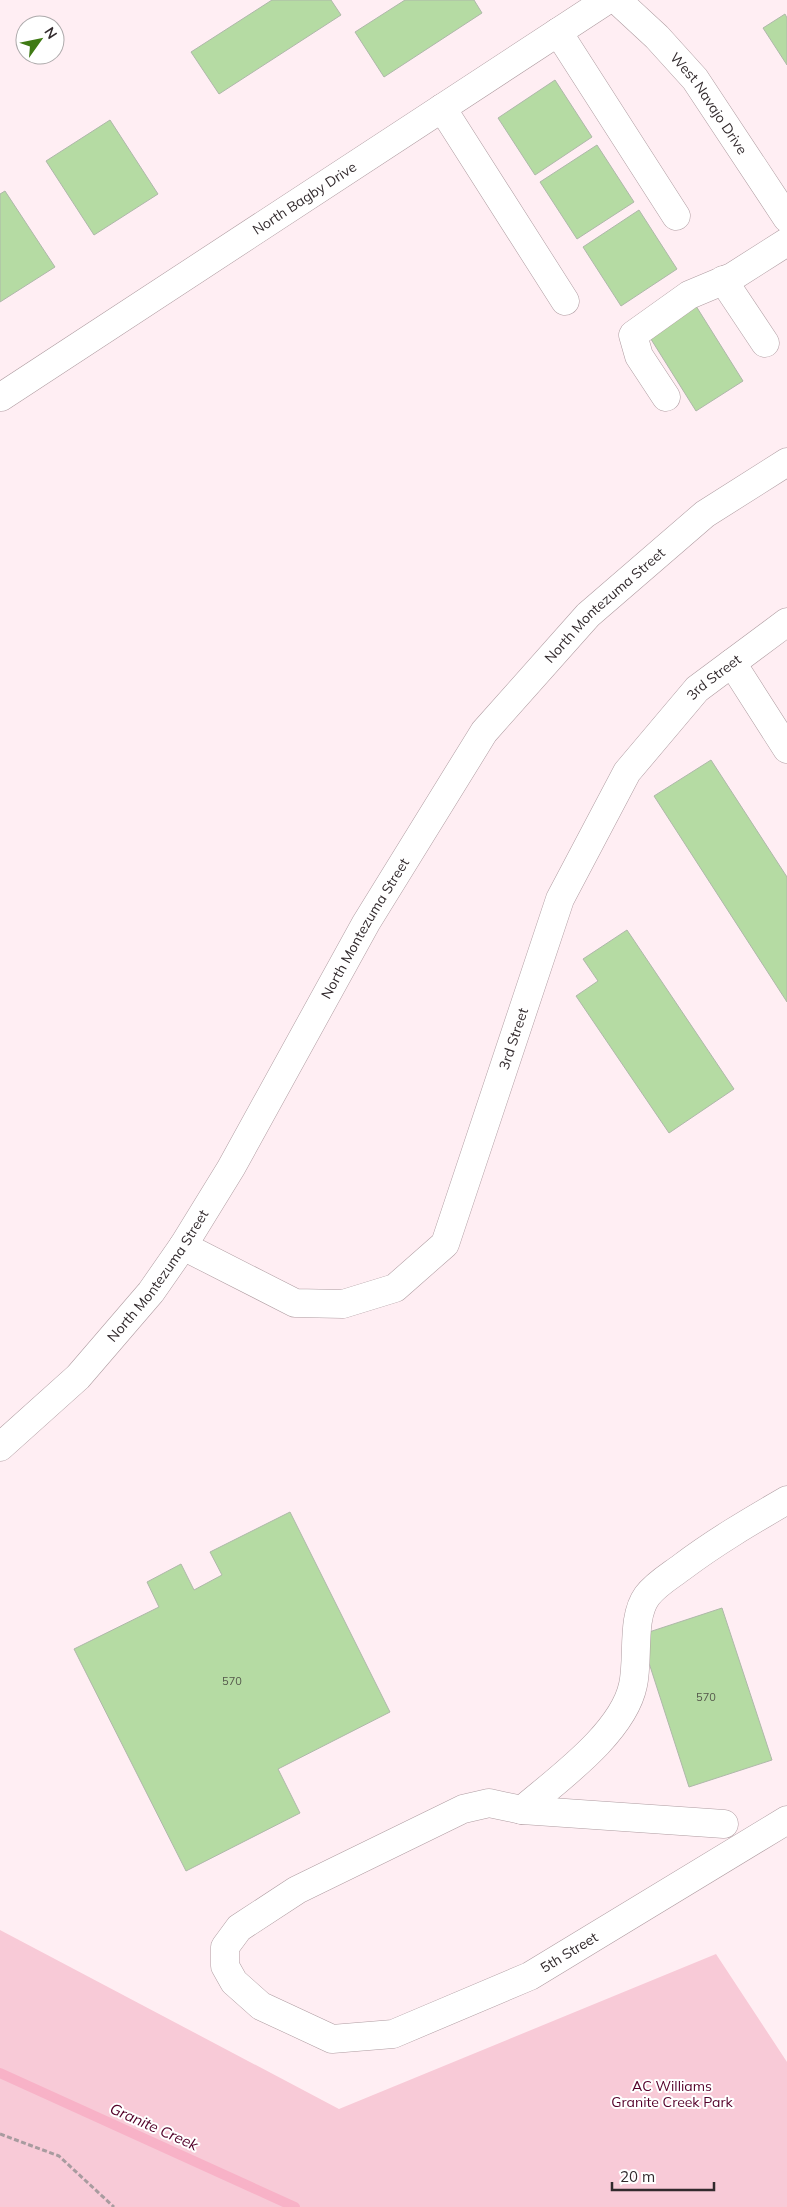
<svg xmlns="http://www.w3.org/2000/svg" width="787" height="2207" viewBox="0 0 787 2207" font-family="Mulish,sans-serif">
  <rect width="100%" height="100%" fill="#ffeef3"/>
  <polygon fill="#f8cad7" points="0,1930 339,2109 716,1954 787,2062 787,2207 0,2207"/>
  <g fill="none" stroke-linecap="round" stroke-linejoin="round">
    <polyline stroke="#f8b2c7" stroke-width="10" points="0,2073 295,2207"/>
  </g>
  <g fill="#b5dba3" stroke="#aeb8a9">
    <polygon points="272,0 331,0 341,15 219,94 191,52"/>
    <polygon points="405,0 474,0 482,13 384,77 355,32"/>
    <polygon points="785,14 787,18 787,65 763,28"/>
    <polygon points="555,80 592,137 535,175 498,118"/>
    <polygon points="110,120 158,194 94,235 46,161"/>
    <polygon points="597,145 634,202 577,239 540,182"/>
    <polygon points="5,191 55,267 0,302 0,194"/>
    <polygon points="639,210 677,269 621,306 583,247"/>
    <polygon points="696,306 743,381 696,411 649,336"/>
    <polygon points="711,760 787,877 787,1002 654,796"/>
    <polygon points="627,930 734,1089 669,1133 576,996 598,981 583,959"/>
    <polygon points="290,1512 390,1712 278,1769 300,1813 186,1871 74,1649 159,1607 147,1582 181,1564 194,1590 222,1575 210,1552"/>
    <polygon points="722,1608 772,1760 689,1787 640,1635"/>
  </g>
  <g fill="none" stroke-linecap="round" stroke-linejoin="round">
    <g stroke="#af9ca1" stroke-width="29">
      <g id="minor">
        <path id="s1" d="M617 0 657 37 695 79 787 218"/>
        <polyline points="558,32 676,216"/>
        <polyline points="442,108 565,301"/>
        <polyline points="723,280 765,343"/>
        <path id="s2" d="M0 395 1 397 607 0"/>
        <polyline points="666,397 639,356 633,335 689,295 732,277 787,242"/>
        <polyline points="732,663 787,749"/>
        <path id="s3" d="M183 1246 295 1303 343 1304 395 1288 445 1244 560 899 627 772 697 689 787 622"/>
        <path d="M522 1810C558 1779 623 1733 633 1685 639 1658 631 1618 647 1596 656 1584 670 1576 682 1567 715 1542 751 1521 787 1500"/>
        <path id="s4" d="M724 1824 522 1810 489 1803 463 1809 297 1890 239 1928 225 1947V1966L234 1982 261 2006 332 2039 393 2034 530 1976 787 1820"/>
      </g>
    </g>
    <g stroke="#af9ca1" stroke-width="29">
      <g id="major">
        <path id="s5" d="M0 1447 78 1377 151 1292 183 1246 231 1168 366 923 484 732 588 615 705 514 787 462"/>
      </g>
    </g>
    <polyline stroke="#a89b9f" stroke-width="3" stroke-dasharray="5 2.5" stroke-linecap="butt" points="0,2134 59,2156 114,2207"/>
    <use href="#minor" stroke="#fff" stroke-width="28"/>
    <use href="#major" stroke="#fff" stroke-width="28"/>
  </g>
  <g text-anchor="middle" stroke-width="4" stroke-linejoin="round" paint-order="stroke">
    <g font-size="11" fill="#53564a">
      <text x="232" y="1685">570</text>
      <text x="706" y="1701">570</text>
    </g>
    <g font-size="14" fill="#322a2d" stroke="#fff">
      <text dy="5" stroke="none"><textPath href="#s1" startOffset="139">West Navajo Drive</textPath></text>
      <text dy="5" stroke="none"><textPath href="#s2" startOffset="365">North Bagby Drive</textPath></text>
      <text dy="5" stroke="none"><textPath href="#s5" startOffset="1044">North Montezuma Street</textPath></text>
      <text dy="5" stroke="none"><textPath href="#s3" startOffset="931">3rd Street</textPath></text>
      <text dy="5" stroke="none"><textPath href="#s5" startOffset="639">North Montezuma Street</textPath></text>
      <text dy="5" stroke="none"><textPath href="#s3" startOffset="511">3rd Street</textPath></text>
      <text dy="5" stroke="none"><textPath href="#s5" startOffset="234">North Montezuma Street</textPath></text>
      <text dy="5" stroke="none"><textPath href="#s4" startOffset="948">5th Street</textPath></text>
    </g>
    <g font-size="14" fill="#54012a" stroke="#fff">
      <text x="672" y="2091">AC Williams<tspan x="672" dy="16">Granite Creek Park</tspan></text>
    </g>
    <g font-size="15" font-style="italic" fill="#530029" stroke="#fff">
      <text transform="translate(154 2127) rotate(24)" y="5">Granite Creek</text>
    </g>
  </g>
  <g transform="translate(40 40) rotate(57)"><circle r="24" fill="#ffffff" stroke="#adaaab"/>
  <path d="M0-4L9 19L0 12L-9 19Z" fill="#3f7a14"/>
  <text y="-8" font-size="14" font-weight="bold" text-anchor="middle" fill="#322a2d">N</text>
  </g>
  <path d="M612 2182v8h102v-8" fill="none" stroke="#322a2d" stroke-width="2.5"/>
  <text x="620" y="2182" font-size="15" fill="#322a2d" stroke="#ffffff" stroke-width="4" paint-order="stroke">20 m</text>
</svg>
